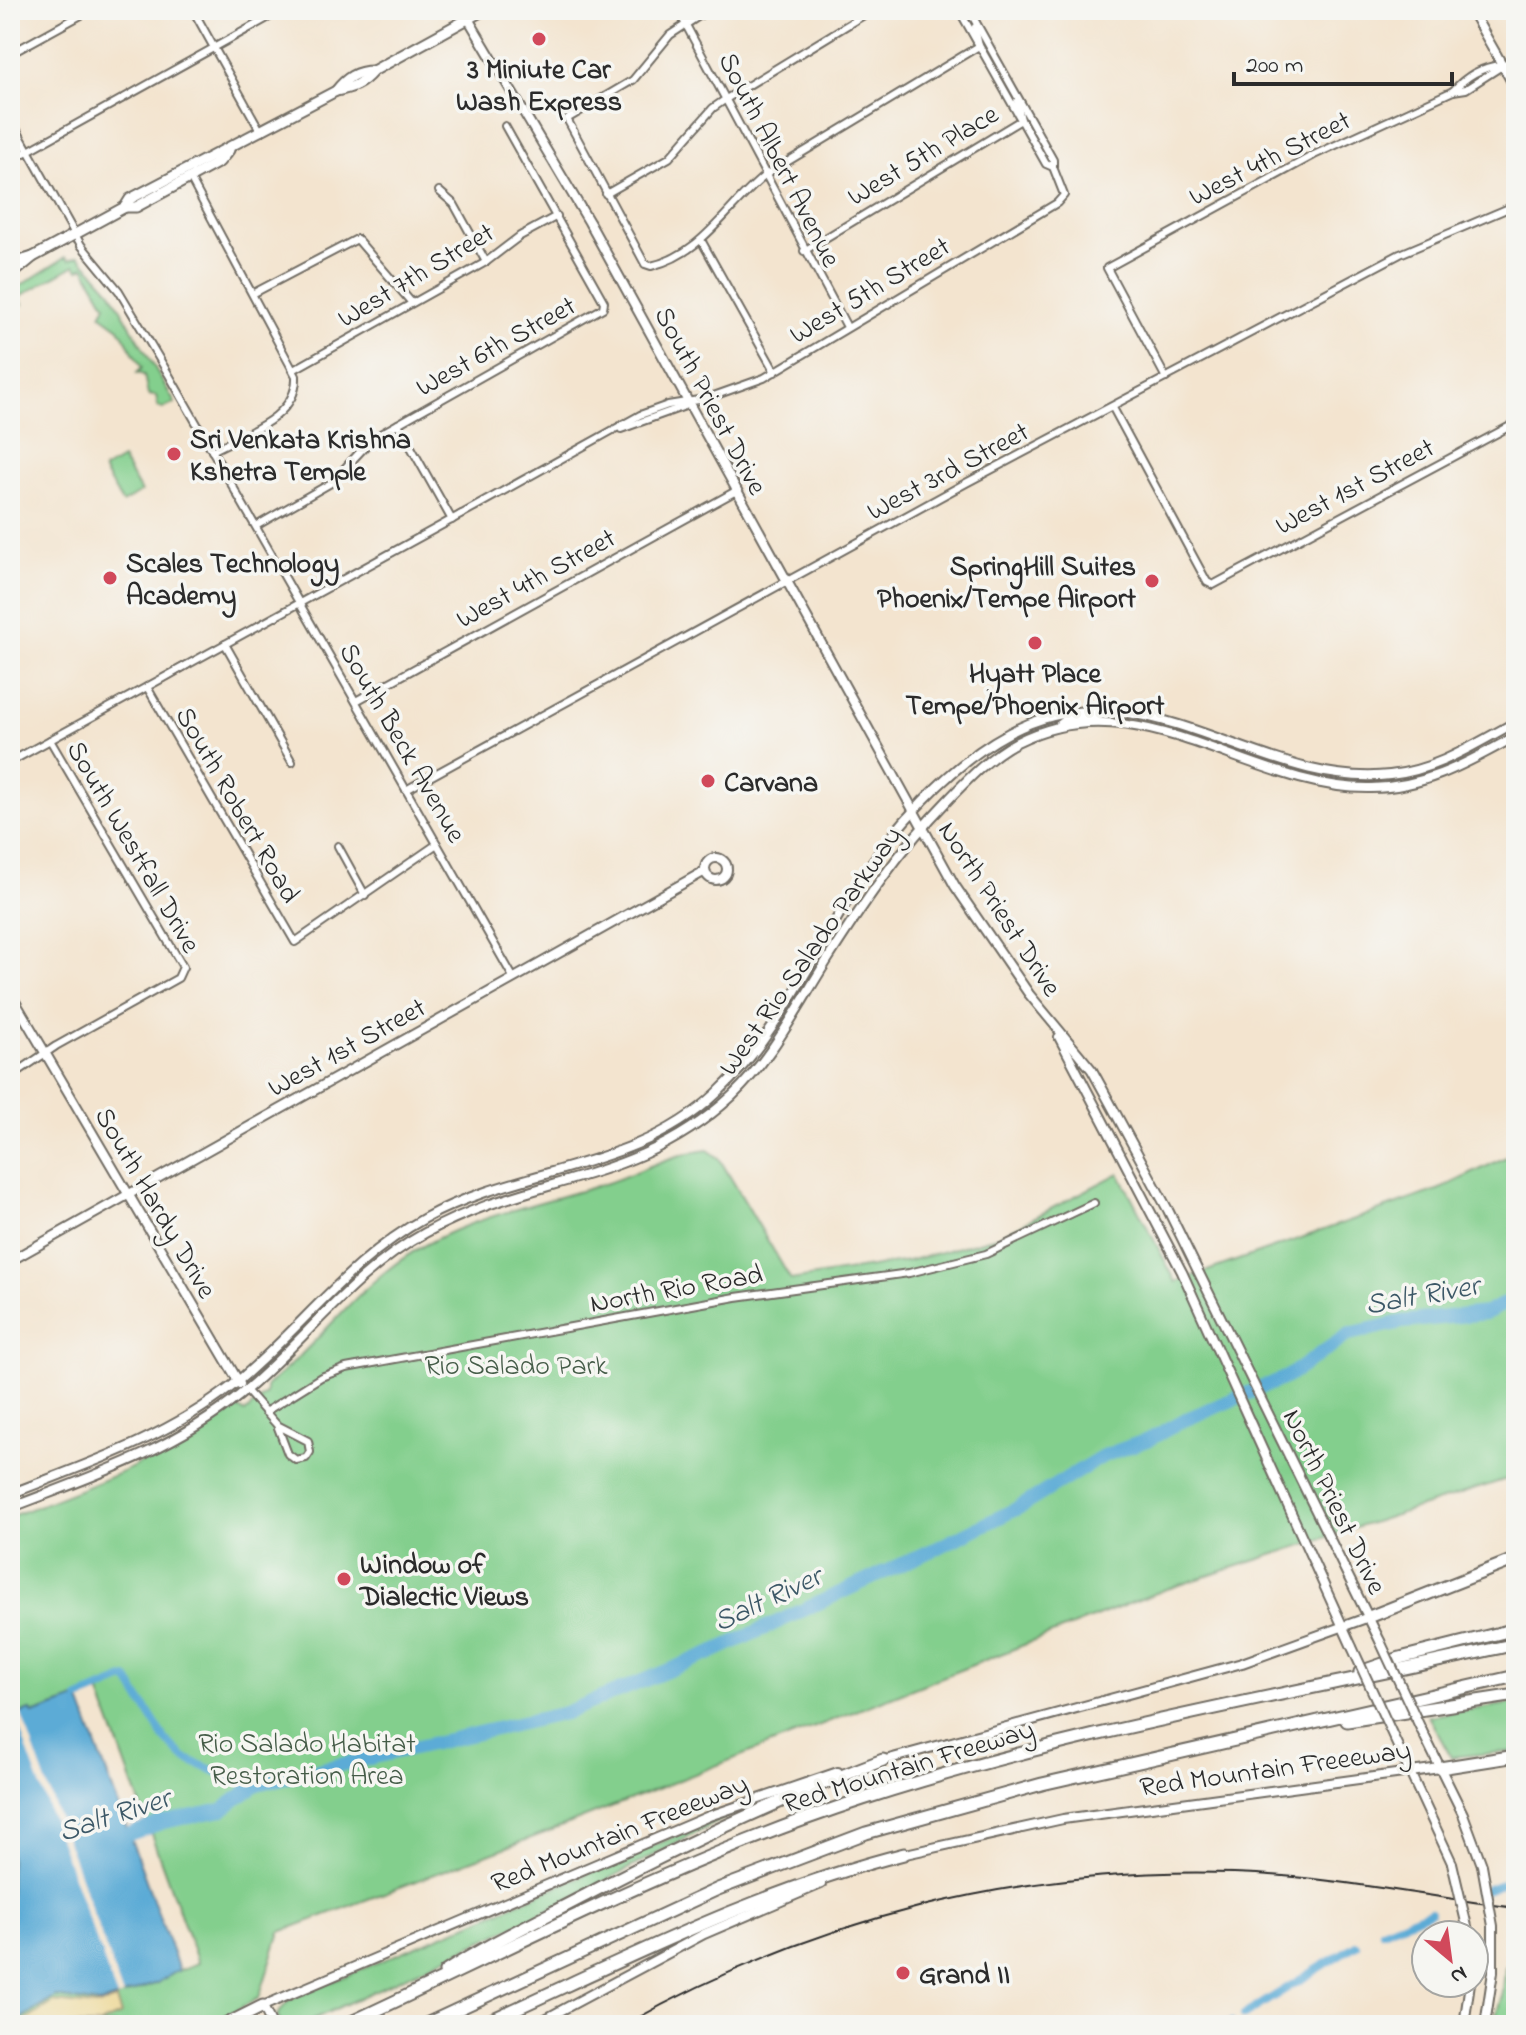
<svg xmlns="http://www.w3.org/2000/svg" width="1526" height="2035" viewBox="0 0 1526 2035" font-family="'Indie Flower',sans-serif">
  <rect width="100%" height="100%" fill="#f6f6f2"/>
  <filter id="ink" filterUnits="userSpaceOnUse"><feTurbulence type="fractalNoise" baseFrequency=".0125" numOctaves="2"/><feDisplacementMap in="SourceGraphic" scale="16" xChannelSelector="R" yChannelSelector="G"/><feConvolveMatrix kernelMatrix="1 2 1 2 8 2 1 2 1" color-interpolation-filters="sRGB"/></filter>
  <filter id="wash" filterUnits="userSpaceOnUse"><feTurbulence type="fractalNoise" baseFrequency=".006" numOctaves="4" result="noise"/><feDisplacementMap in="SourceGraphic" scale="32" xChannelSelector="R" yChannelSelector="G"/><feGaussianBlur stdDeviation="1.8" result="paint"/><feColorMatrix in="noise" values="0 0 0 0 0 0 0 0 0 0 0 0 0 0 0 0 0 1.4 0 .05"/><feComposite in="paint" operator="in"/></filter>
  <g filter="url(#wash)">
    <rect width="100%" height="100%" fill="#f3e4cf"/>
    <g fill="#83cf8d" stroke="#577d5c" stroke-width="2">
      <polygon points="79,256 110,290 175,403 163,409 158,407 156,396 148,395 144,375 137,373 142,368 119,328 101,315 106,305 84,267 78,270 75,265 19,297 23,304 14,309 10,288 15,289 66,257 69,260"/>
      <polygon points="122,459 141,492 122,503 103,470"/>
      <path d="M708 1150 719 1158 791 1280 908 1261 997 1237 1119 1173 1176 1282 1440 1189 1516 1152V1476L1164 1590 547 1832 280 1932 259 1998 208 2025H12L56 1997 99 2004 157 1983 164 1976 198 1963 99 1691 33 1714 30 1710 10 1717V1522L14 1515C93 1485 168 1457 238 1408L245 1413 266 1394V1386C311 1351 345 1303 390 1268 452 1219 530 1207 604 1184 641 1172 668 1154 708 1150Z"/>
      <polygon points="1516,1703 1516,1751 1451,1757 1428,1716"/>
      <polygon points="752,1804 557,1906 301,2025 282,2025 277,2015 289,2000"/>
      <polygon points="1516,1956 1516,2025 1493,2025 1503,1992 1505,1967"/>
    </g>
    <polygon fill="#eeda9e" stroke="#8c8264" stroke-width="2" points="116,2000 121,2015 98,2025 19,2025 54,2002 96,2006"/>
    <polygon fill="#5cabd6" stroke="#446b80" stroke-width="2" points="79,1698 179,1970 157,1983 99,2004 56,1997 10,2025 10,1717 31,1710 33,1714"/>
    <polygon fill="#f3e4cf" points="21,1713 123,1996 117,1998 15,1716"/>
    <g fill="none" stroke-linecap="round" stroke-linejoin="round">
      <g stroke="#5cabd6" stroke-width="8">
        <polyline points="79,1698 127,1678 165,1739 184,1758 250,1786"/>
        <polyline points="1478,1893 1516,1878"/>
        <polyline points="1382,1931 1430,1912"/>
        <polyline points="1244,2015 1356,1945"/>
        <polyline points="1225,2025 1231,2022"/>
      </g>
      <polyline stroke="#5cabd6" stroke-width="14" points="112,1840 164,1822 222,1810 257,1784 565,1713 713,1652 941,1546 1020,1507 1103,1456 1150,1439 1184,1420 1287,1377 1349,1334 1402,1322 1486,1313 1516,1298"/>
    </g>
  </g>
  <g filter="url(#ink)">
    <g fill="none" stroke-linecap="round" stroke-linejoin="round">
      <g stroke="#716c64" stroke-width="10">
        <g id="street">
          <polyline points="193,10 261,132"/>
          <polyline points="678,10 847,327"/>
          <path d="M708 10 670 35 633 80 567 119 645 264 651 266C704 254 728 204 767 174L979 46 975 27"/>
          <polyline points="959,10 1046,164 1053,167"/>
          <polyline points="10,54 90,10"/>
          <path d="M1453 91C1466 76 1482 67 1501 65"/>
          <polyline points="10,118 81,245 119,291 169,375 513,977"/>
          <polyline points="10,161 282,10"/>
          <path d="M190 178 296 376C298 418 243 434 212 451"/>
          <polyline points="439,191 454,204 486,262"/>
          <polyline points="606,194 669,158 713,108 726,99 872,10"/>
          <polyline points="701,240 775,372"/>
          <polyline points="804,251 1021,120 1017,101"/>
          <polyline points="254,293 357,239 411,302"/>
          <polyline points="295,369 486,262 520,236 557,216"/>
          <polyline points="1166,378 1107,268 1314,155 1453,91 1466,89 1516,57"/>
          <polyline points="1113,408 1207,582 1213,585 1516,423"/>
          <polyline points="398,424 452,520"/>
          <polyline points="621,429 685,406"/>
          <polyline points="460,515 640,415 668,405 705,399 764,378 1057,203 1064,195 1053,167 1053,160 969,10"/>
          <polyline points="256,526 331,483 373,438 603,308 604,302 505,126"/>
          <polyline points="225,644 292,762"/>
          <polyline points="166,677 187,665"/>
          <polyline points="147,687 295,942 437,844"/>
          <polyline points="356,701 736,491"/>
          <polyline points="10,762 462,514"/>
          <polyline points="406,790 966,483 1400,254 1516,205"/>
          <polyline points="338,846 365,895"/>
          <polyline points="10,1077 56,1046 178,978 183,967 50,740"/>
          <polyline points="246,1390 277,1425 288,1454 296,1460 306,1458 310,1452 308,1441 277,1425"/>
          <polyline points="265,1412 321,1377 346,1368 736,1297 909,1273 986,1254 1094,1203"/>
        </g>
      </g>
      <g stroke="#716c64" stroke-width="12">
        <g id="secondary">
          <polyline points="463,10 589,222 955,886 1029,994 1092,1070 1103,1090 1168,1210 1380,1641"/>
          <polyline points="1471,10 1516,89"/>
          <polyline points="1057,727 1069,718 1116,713"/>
          <circle cx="716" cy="869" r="11"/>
          <polyline points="10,993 240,1384"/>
          <polyline points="1059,1037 1182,1272 1352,1647"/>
          <polyline points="10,1261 705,871"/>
          <path d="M10 1494C87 1464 166 1438 232 1386 299 1332 348 1260 425 1218 520 1166 635 1171 717 1093 778 1036 812 957 855 888 891 830 949 765 1009 733 1145 660 1258 790 1390 775 1437 770 1475 744 1516 722"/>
          <path d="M10 1508C90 1477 173 1450 240 1395 303 1343 352 1273 425 1233 532 1174 635 1186 732 1096 772 1058 797 1008 826 962 863 904 899 850 947 801 968 779 990 756 1017 742 1141 679 1249 790 1371 788 1426 788 1470 761 1516 736"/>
          <polyline points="1422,1731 1463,1814 1482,1865"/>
          <polyline points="1394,1738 1452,1863"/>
          <polyline points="878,1762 1242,1663 1369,1617"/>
          <polyline points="901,1855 1063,1819 1440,1768"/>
          <polyline points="272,2025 263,2006 709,1816 838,1772"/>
          <polyline points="534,2025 704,1934 821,1884"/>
          <polyline points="1464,2025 1470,1983"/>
          <polyline points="1485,2025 1493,1972"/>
        </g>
      </g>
      <g stroke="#716c64" stroke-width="13">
        <g id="primary">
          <path d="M336 91C346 78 356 71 373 71"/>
          <polyline points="125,207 136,207 219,162 229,150"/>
          <polyline points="10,264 33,257"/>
          <path d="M10 276 33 257 125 207 130 199 336 91C352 88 362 84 373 71L484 10"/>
        </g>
      </g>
      <g stroke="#716c64" stroke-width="15">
        <g id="highway">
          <polyline points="1369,1617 1516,1559"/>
          <polyline points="1360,1672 1400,1658 1516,1629"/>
          <polyline points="1347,1721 1516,1695"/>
          <polyline points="1440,1768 1516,1756"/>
          <path d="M445 1972C491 1942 541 1919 590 1893 686 1843 781 1798 883 1760"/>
          <polyline points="225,2025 263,2006"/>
          <path d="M345 2025C515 1946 684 1857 863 1799 1075 1730 1299 1693 1516 1644"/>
          <polyline points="424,2025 718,1889 866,1833 1042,1784 1516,1676"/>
          <path d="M480 2025C618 1963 756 1891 904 1854"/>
        </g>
      </g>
      <use href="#street" stroke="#fff" stroke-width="6"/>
      <use href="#secondary" stroke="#fff" stroke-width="8"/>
      <use href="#primary" stroke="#fff" stroke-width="9"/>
      <use href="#highway" stroke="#fff" stroke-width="11"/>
      <path stroke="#2b2b2b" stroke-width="2" d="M625 2025C810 1920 1020 1866 1234 1873 1329 1876 1422 1896 1516 1908"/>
      <g stroke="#716c64" stroke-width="12" stroke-linecap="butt">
        <g id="secondary-bridge">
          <polyline points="1380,1641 1422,1731"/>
          <polyline points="1352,1647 1394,1738"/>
          <polyline points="1452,1863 1469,1935"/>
          <polyline points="1482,1865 1493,1926 1493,1972"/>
        </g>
      </g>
      <use href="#secondary-bridge" stroke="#fff" stroke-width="8"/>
    </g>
  </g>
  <g fill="#d1495b" stroke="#f6f6f2" stroke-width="3">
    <circle cx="539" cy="39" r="8"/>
    <circle cx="174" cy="454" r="8"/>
    <circle cx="110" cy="578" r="8"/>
    <circle cx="1152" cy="581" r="8"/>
    <circle cx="1035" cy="643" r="8"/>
    <circle cx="708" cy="781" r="8"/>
    <circle cx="344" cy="1579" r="8"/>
    <circle cx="903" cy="1973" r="8"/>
  </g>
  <g text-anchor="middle" stroke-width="7" stroke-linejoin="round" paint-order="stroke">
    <g font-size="28" font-weight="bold" fill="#2b2b2b" stroke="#f6f6f2" text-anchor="start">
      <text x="539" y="78" text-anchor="middle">3 Miniute Car<tspan x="539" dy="32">Wash Express</tspan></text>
      <text x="190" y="448">Sri Venkata Krishna<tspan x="190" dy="32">Kshetra Temple</tspan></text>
      <text x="126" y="572">Scales Technology<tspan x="126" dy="32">Academy</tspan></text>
      <text x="1136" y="575" text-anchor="end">SpringHill Suites<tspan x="1136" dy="32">Phoenix/Tempe Airport</tspan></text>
      <text x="1035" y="682" text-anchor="middle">Hyatt Place<tspan x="1035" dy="32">Tempe/Phoenix Airport</tspan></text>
      <text x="724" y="791">Carvana</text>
      <text x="360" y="1573">Window of<tspan x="360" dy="32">Dialectic Views</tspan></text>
      <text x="919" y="1983">Grand II</text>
    </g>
    <g font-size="28" fill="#2b2b2b" stroke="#f6f6f2">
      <text transform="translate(922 154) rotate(-31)" y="10">West 5th Place</text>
      <text transform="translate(1269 157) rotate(-27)" y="10">West 4th Street</text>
      <text transform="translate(781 159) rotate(63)" y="10">South Albert Avenue</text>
      <text transform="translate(415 274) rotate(-31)" y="10">West 7th Street</text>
      <text transform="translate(869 289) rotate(-31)" y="10">West 5th Street</text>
      <text transform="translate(495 345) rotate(-29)" y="10">West 6th Street</text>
      <text transform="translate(712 400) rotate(62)" y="10">South Priest Drive</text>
      <text transform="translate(947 470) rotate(-28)" y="10">West 3rd Street</text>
      <text transform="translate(1354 485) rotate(-28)" y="10">West 1st Street</text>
      <text transform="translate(535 577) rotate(-29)" y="10">West 4th Street</text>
      <text transform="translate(404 742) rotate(60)" y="10">South Beck Avenue</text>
      <text transform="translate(239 804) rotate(60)" y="10">South Robert Road</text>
      <text transform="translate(135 846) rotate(60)" y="10">South Westfall Drive</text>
      <text transform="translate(1001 908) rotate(57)" y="10">North Priest Drive</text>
      <text transform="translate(809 950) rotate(-55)" y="10">West Rio Salado Parkway</text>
      <text transform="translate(346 1046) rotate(-29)" y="10">West 1st Street</text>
      <text transform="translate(157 1202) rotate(60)" y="10">South Hardy Drive</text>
      <text transform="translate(676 1287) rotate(-10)" y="10">North Rio Road</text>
      <text transform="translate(1336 1501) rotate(64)" y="10">North Priest Drive</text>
      <text transform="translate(908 1765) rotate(-17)" y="10">Red Mountain Freeway</text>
      <text transform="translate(1275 1767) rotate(-8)" y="10">Red Mountain Freeeway</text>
      <text transform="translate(619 1832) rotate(-22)" y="10">Red Mountain Freeeway</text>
    </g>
    <g font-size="28" fill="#455c48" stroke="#f6f6f2">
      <text x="516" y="1374">Rio Salado Park</text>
      <text x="307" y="1752">Rio Salado Habitat<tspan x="307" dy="32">Restoration Area</tspan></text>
    </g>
    <g font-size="30" font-style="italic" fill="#3c5867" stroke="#f6f6f2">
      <text transform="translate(1422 1294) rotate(-10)" y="10">Salt River</text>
      <text transform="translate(767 1598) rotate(-25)" y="10">Salt River</text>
      <text transform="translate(114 1814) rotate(-18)" y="10">Salt River</text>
    </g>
  </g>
  <rect width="1526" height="2035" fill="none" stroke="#f6f6f2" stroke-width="40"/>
  <g transform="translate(1450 1959) rotate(151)"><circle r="38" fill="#f6f6f2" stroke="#a5a5a2" stroke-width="2"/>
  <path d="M0-6L14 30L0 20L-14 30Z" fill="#d1495b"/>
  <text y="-12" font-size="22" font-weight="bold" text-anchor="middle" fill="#2b2b2b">N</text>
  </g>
  <path d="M1234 72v12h218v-12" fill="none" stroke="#2b2b2b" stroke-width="4"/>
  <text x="1246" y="72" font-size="24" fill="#2b2b2b" stroke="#f6f6f2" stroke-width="6" paint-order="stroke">200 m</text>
</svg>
